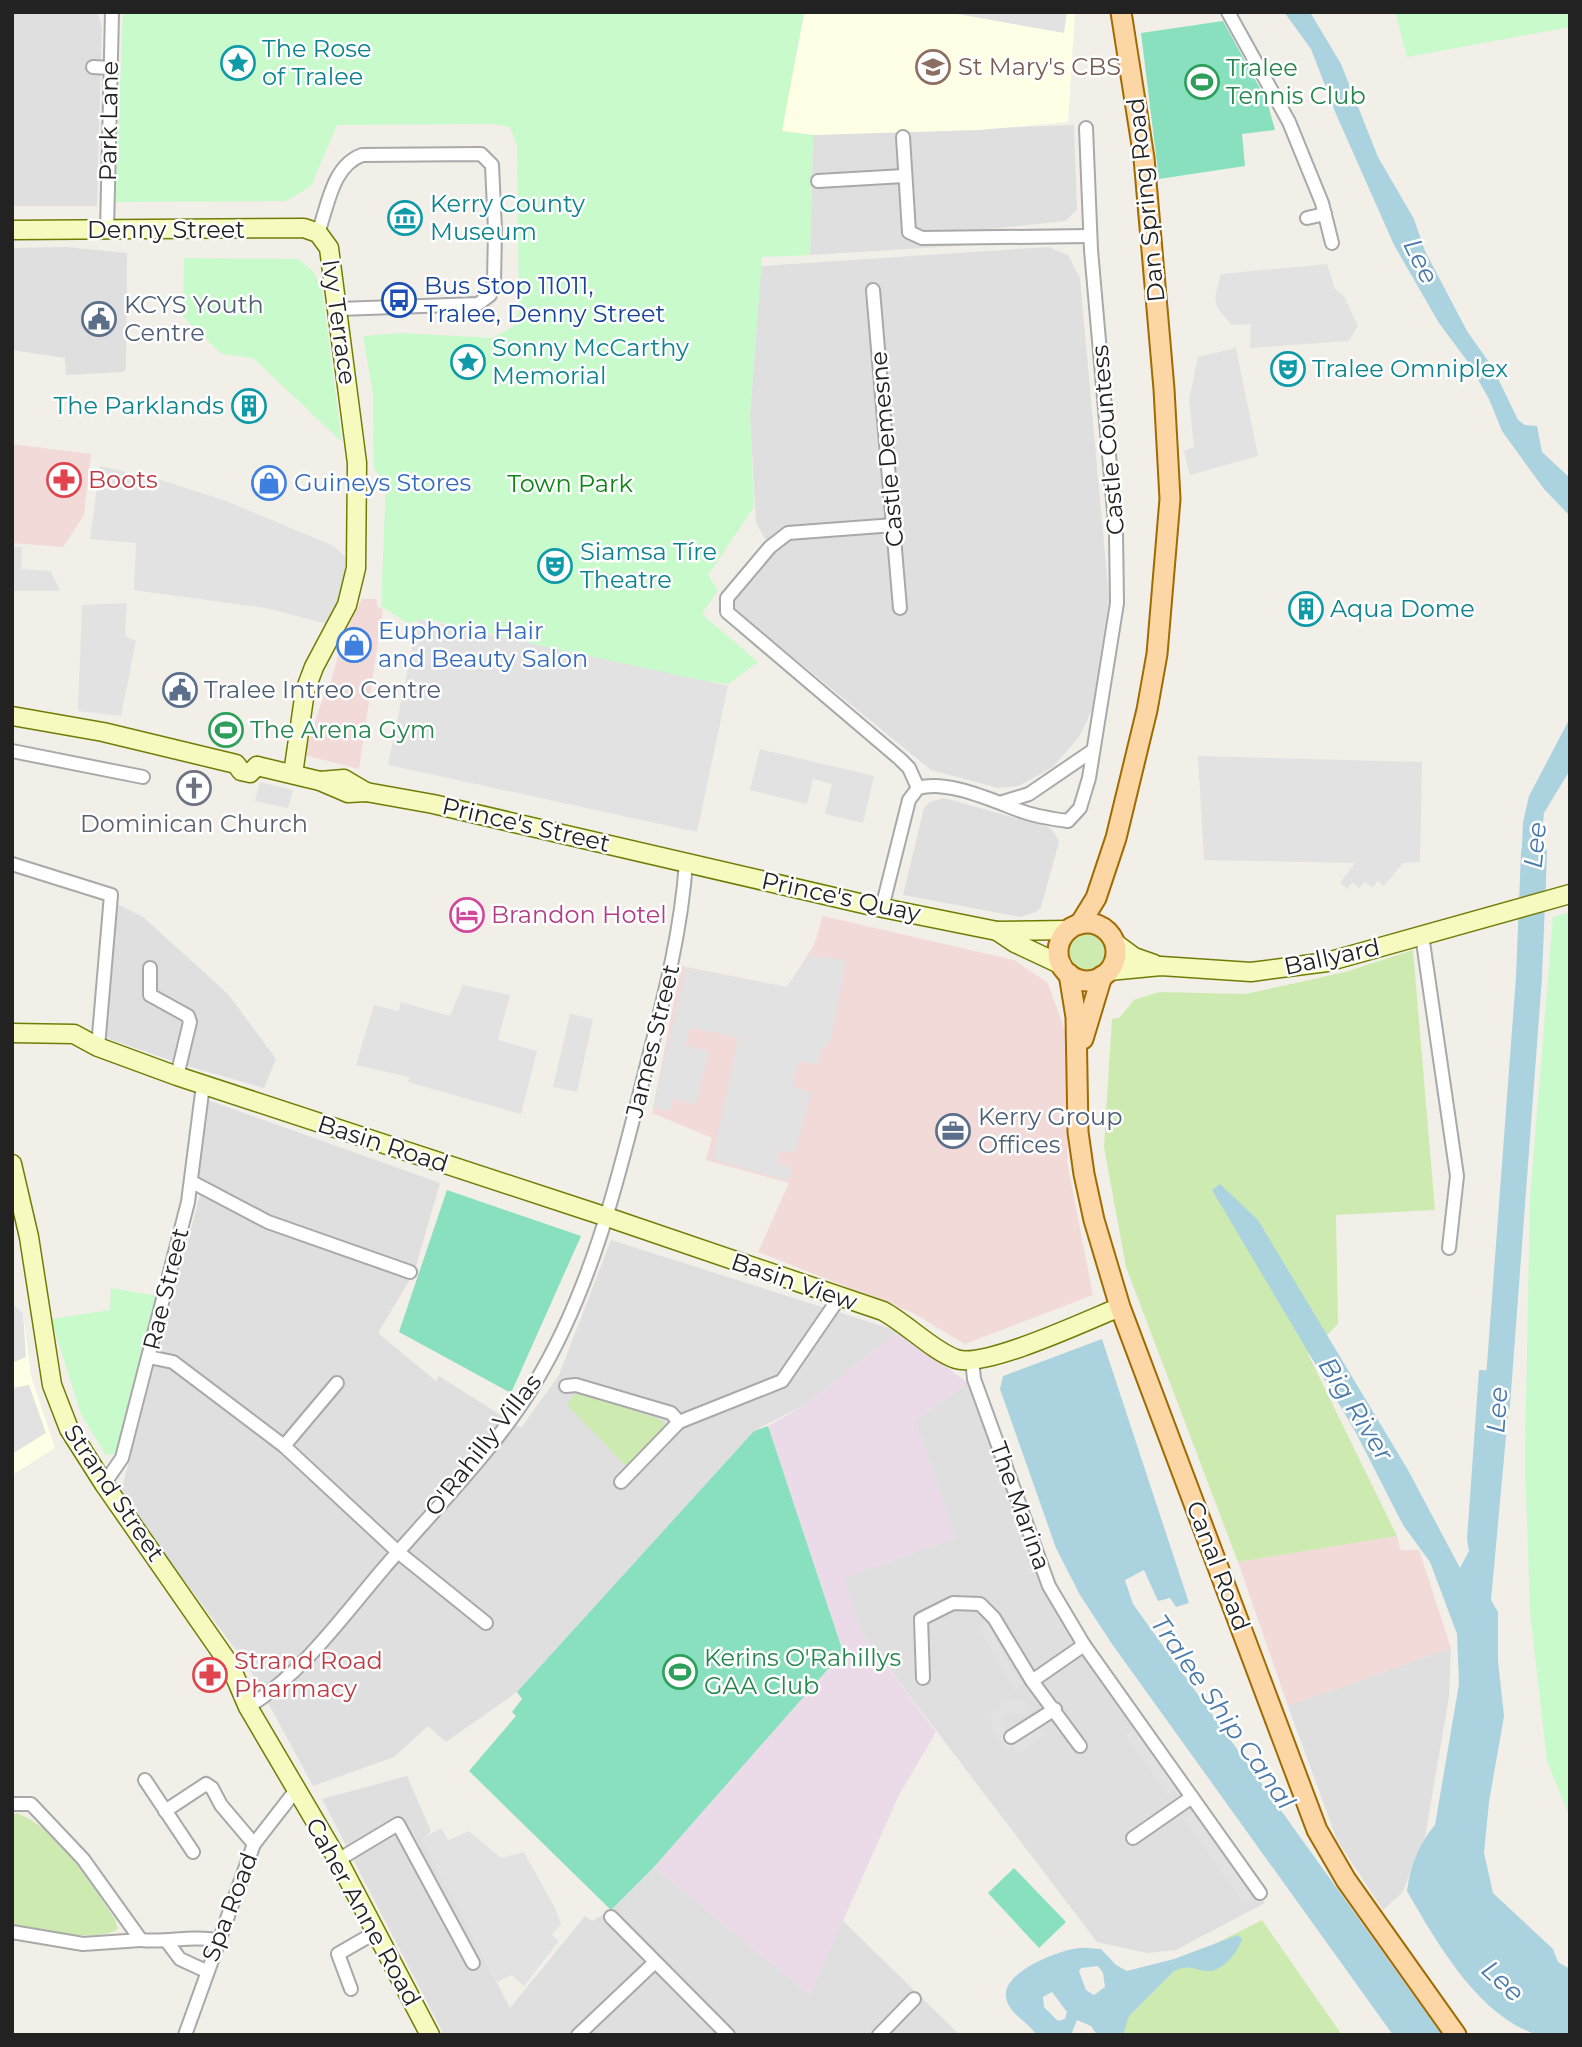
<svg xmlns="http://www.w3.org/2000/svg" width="1582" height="2047" viewBox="0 0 1582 2047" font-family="Montserrat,sans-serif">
  <rect width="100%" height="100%" fill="#f2efe9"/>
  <g fill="#e0dfdf">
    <polygon points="12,12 97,12 102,26 97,206 12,206"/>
    <polygon points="1074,125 1077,210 1065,221 989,229 989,244 810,255 813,135"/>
    <polygon points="66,247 127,253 126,368 123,372 66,375 65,358 12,350 12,248"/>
    <polygon points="1048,247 1068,255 1080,278 1109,599 1092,710 1079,737 1053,767 1019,786 998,788 931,770 730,606 774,554 756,523 750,415 761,266"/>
    <polygon points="944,798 1048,827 1054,832 1059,842 1041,907 1036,912 1020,917 903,895 924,808 930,802"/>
    <polygon points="115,903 143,917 228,994 276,1059 264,1088 187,1066 103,1037"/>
    <polygon points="208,1100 440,1183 414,1273 378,1333 436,1381 439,1376 521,1428 559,1375 611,1240 898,1331 808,1403 754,1431 517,1692 446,1742 428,1726 394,1757 313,1786 248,1666 120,1495 200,1195 198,1171"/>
    <polygon points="968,1383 1043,1588 1092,1665 1265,1903 1176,1950 1147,1953 1097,1942 862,1633 843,1578 956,1538 915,1420"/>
    <polygon points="1451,1648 1449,1697 1425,1837 1402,1893 1383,1910 1337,1840 1288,1706"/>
    <polygon points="407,1776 431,1831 422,1839 510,2008 585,1916 592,1921 611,1910 654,1867 810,1995 842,1920 960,2035 444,2035 322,1799"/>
  </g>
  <g fill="#f2dad9">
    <polygon points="12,444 91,454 84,515 63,547 12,543"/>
    <polygon points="362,599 377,599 377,607 383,608 359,769 304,755 327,685 330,685 343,637"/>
    <polygon points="823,916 1014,960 1048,983 1069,1043 1067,1161 1093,1295 965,1344 913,1313 758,1252 789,1183 706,1160 712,1138 652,1113 681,966 787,987 814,945"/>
    <polygon points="1397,1536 1401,1550 1419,1550 1451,1648 1288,1706 1238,1562"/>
  </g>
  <polygon fill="#ebdbe8" points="898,1331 968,1383 915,1420 956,1538 844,1578 862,1633 936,1732 898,1797 810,1995 654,1867 843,1652 768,1426 808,1403"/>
  <g fill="#ffffe5">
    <polygon points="805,12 1075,12 1068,122 979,130 813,135 781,131"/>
    <polygon points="12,1304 23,1313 31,1376 55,1448 12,1475"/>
  </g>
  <g fill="#cdebb0">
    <polygon points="1091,933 1102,939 1107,951 1099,969 1086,973 1074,968 1067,950 1078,935"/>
    <polygon points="1413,950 1435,1210 1336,1215 1338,1324 1308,1354 1397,1536 1238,1562 1126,1267 1104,1147 1112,1019 1119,1018 1134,1000 1159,992 1246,994 1345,972"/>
    <polygon points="577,1391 661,1420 665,1425 628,1468 567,1405"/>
    <path d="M17 1813C61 1831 89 1882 115 1919L118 1929C99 1943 35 1930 12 1924V1815Z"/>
    <polygon points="1262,1920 1342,2035 1112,2035 1124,1990"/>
  </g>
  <g fill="#c8facc">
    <polygon points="123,12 804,12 782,131 813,135 810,255 762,257 750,415 754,507 708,575 718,590 702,614 758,662 728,684 675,677 427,619 407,623 381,606 386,482 374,469 373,394 363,336 400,333 492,338 513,327 519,311 517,146 510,127 494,124 337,125 311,186 286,201 115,202"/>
    <polygon points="1395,12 1570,12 1570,27 1407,57"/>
    <polygon points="184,258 298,259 313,271 322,290 342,442 253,358 222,354 183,317"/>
    <polygon points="1570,912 1570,1818 1547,1761 1530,1612 1525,1458 1530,1198 1553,917"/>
    <polygon points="111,1288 158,1296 117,1453 106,1455 81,1414 51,1319 110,1310"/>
  </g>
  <g fill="#88e0be">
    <polygon points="1223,21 1267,101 1275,130 1242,134 1245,166 1159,179 1141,33"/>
    <polygon points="447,1190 581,1236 511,1393 399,1332"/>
    <polygon points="768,1426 843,1652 654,1867 611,1910 469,1771 516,1716 512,1712 522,1699 517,1692 754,1431"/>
    <polygon points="1014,1868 1066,1922 1039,1948 988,1893"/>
  </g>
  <g fill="#e2e2e2">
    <polygon points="946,12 1067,12 1064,33"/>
    <polygon points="1327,264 1335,289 1344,296 1358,326 1349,341 1250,348 1251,324 1231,325 1217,307 1215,296 1221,274"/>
    <polygon points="1236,348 1258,456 1190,475 1184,451 1194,447 1189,400 1198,357"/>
    <polygon points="100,466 164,481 226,501 334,546 345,557 345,587 327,624 266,608 134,590 136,543 90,539"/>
    <polygon points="12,547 22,547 21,569 51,571 60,591 12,591"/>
    <polygon points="127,603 125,636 136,641 121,716 78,711 82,605"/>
    <polygon points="418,619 728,686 697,832 388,765"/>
    <polygon points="760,749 874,776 863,823 825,814 832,784 813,779 807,804 750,790"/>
    <polygon points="1198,756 1422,762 1420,862 1403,863 1384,886 1378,881 1372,887 1365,882 1359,888 1353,882 1347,889 1340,883 1355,863 1204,860"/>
    <polygon points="260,782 293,790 288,808 255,801"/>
    <polygon points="809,955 846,960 831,1039 821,1052 818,1065 799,1061 792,1086 811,1092 795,1153 780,1150 777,1163 792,1167 789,1181 713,1159 738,1038 690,1027 686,1045 709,1051 696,1104 673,1099 670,1111 653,1107 686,968 787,987"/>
    <polygon points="463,985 510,995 498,1040 537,1051 521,1114 408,1082 409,1077 356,1065 374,1005 398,1011 401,1002 450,1016"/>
    <polygon points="570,1014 593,1019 577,1092 553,1087"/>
    <polygon points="12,1304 23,1313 26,1357 12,1363"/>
    <polygon points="29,1385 46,1433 12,1454 12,1388"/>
    <polygon points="987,1622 1010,1666 1023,1684 1014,1690 978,1627"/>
    <polygon points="1001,1701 1027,1701 1027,1714 1002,1714 1001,1722 1015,1741 1039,1725 1046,1734 1018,1754 1012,1747 1007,1751 990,1728 997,1723 991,1722 991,1710 1001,1710"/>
    <polygon points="1136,1728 1177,1788 1167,1795 1125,1735"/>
    <polygon points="1193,1812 1254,1899 1245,1906 1184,1819"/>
    <polygon points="441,1828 448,1840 469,1831 501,1858 524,1852 556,1910 561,1924 552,1935 559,1941 524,1986 512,1975 497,1982 421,1839"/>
  </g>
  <g fill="#aad3df" fill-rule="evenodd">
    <polygon points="1284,12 1310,12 1341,64 1378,157 1414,219 1425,251 1467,331 1493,368 1518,420 1525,425 1537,426 1542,452 1570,478 1570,516 1544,489 1502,431 1489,399 1468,362 1439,323 1394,245 1336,114 1311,49"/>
    <polygon points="1570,718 1570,770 1544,813 1541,846 1546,887 1520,892 1523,822 1529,796"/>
    <path d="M1220 1184 1258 1220 1408 1470 1460 1568 1469 1551 1467 1539 1479 1370 1512 1371 1491 1600 1498 1612V1661L1504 1716 1489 1802 1484 1853 1493 1893 1553 1949 1558 1962 1570 1969V2035C1558 2035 1542 2037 1532 2033 1475 2011 1436 1941 1407 1891 1410 1867 1419 1843 1435 1825L1459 1684 1457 1634 1430 1562 1403 1525 1355 1431 1212 1190Z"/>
    <polygon points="1102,1339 1189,1603 1176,1607 1170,1598 1158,1601 1144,1570 1125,1580 1133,1604 1442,2035 1393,2035 1112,1644 1080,1595 1056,1548 1000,1389 1003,1376"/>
    <path d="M1238 1935 1242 1939C1238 1952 1222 1973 1206 1971 1193 1969 1188 1964 1174 1971L1129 2016 1123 2035H1097L1091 2026 1077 2020 1071 2035H1036C1027 2020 1009 2015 1006 1997 1002 1972 1059 1950 1079 1948 1086 1947 1094 1949 1101 1949L1116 1965 1127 1971 1174 1959ZM1098 1966 1103 1973 1105 1987 1094 1995 1086 1990 1079 1971 1081 1968ZM1052 1992 1067 2012 1065 2019 1058 2021 1044 2007 1043 1997Z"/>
  </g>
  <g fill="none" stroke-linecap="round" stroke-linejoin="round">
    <polyline stroke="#aad3df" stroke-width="26" points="1497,1405 1529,977 1534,853"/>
    <g stroke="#a9a9a9" stroke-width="16">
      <g id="street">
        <polyline points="1228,12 1289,122 1322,203 1332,243"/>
        <polyline points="93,67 110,68"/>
        <polyline points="903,137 909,232 922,238 1090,236"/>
        <polyline points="818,181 904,176"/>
        <polyline points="1307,218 1325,214"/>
        <polyline points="107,230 112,12"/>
        <path d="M318 233C328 206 332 166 362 155L481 154 492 165 495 230 494 282 490 295 478 304 339 309"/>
        <polyline points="873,290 900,608"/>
        <polyline points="894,525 788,533 770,547 727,598 727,612 900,759 909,768 918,788"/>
        <polyline points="12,751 143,777"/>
        <polyline points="1003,802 1029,794 1092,751"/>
        <polyline points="12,864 111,895 98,1047"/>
        <path d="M882 908 909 800 918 788C948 779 995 802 1024 812 1038 817 1053 819 1068 821L1080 808 1089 778 1117 603 1116 534 1091 250 1086 128"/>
        <polyline points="1422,935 1457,1176 1449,1248"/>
        <polyline points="150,968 150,995 188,1016 190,1022 177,1076"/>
        <polyline points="192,1182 268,1222 410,1272"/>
        <polyline points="149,1357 173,1362 284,1446 398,1552 486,1623"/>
        <polyline points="972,1359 974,1379 1049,1586 1084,1645 1260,1893"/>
        <polyline points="566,1386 576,1385 671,1413 679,1422"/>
        <polyline points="284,1446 337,1383"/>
        <polyline points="621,1482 679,1422 782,1381 839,1298"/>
        <polyline points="104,1484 122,1458 188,1202 203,1085"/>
        <polyline points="923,1678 921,1619 953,1603 980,1604 994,1618 1032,1681 1084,1645"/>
        <polyline points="1032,1681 1080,1746"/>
        <path d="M248 1707C303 1673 342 1617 384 1568 433 1511 497 1447 535 1383 591 1290 617 1184 643 1080 661 1008 681 937 686 862"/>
        <polyline points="1011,1737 1055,1709"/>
        <polyline points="145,1780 193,1852"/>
        <path d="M12 1804H31L83 1859 141 1940C168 1943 190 1935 217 1940"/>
        <polyline points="165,1811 206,1784 212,1788 221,1805 254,1844"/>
        <polyline points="1133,1838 1192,1797"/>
        <polyline points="338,1860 398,1824 473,1963"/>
        <polyline points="611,1917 728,2035"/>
        <polyline points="12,1932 83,1944 141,1940"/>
        <polyline points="168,1943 180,1959 206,1971"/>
        <polyline points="351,1989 338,1954 376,1932"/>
        <polyline points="185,2035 254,1844 296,1790"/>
        <polyline points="578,2035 654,1963"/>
        <polyline points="879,2035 914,1999"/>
      </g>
    </g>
    <g stroke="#707d05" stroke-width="21">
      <g id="secondary">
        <polyline points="12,230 304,228 318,233 329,248 357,463 356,568 347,605 314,667 305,691 293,774"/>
        <polyline points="12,716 103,732 236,764 241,771 250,773 257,766"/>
        <polyline points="257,766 320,781 348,793 366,792 433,804 868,905 997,931 1069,930"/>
        <polyline points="320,781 344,779 366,792"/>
        <polyline points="997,931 1015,943 1062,965"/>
        <polyline points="1115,943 1134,957 1154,964"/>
        <polyline points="1109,971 1161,966 1251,972 1327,962 1570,894"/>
        <path d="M12 1033 74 1034 98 1047 177 1076 607 1217 883 1311C907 1324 933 1351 956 1359 984 1369 1088 1320 1120 1307"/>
        <polyline points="12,1164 29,1237 52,1385 69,1429 104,1484 230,1665 248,1707 338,1860 430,2035"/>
      </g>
    </g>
    <g stroke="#a06b00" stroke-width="23">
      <g id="primary">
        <circle cx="1087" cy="952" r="29"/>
        <polyline points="1080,924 1096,898 1116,838 1147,710 1157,654 1170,499 1164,389 1144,158 1121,12"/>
        <polyline points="1069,974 1076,1017 1078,1132 1084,1174 1094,1220 1120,1307 1317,1830 1346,1880 1456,2035"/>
        <polyline points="1083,1039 1102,976"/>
      </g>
    </g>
    <use href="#street" stroke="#fff" stroke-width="12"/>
    <use href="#secondary" stroke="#f7fabf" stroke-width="18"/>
    <use href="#primary" stroke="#fcd6a4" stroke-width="19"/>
  </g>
  <defs>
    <g id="sight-ring" transform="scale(1.75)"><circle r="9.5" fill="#fff" stroke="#0f9aa8" stroke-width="1.5"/><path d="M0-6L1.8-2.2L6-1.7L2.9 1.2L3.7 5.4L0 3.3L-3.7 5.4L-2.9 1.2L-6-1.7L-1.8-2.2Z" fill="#0f9aa8"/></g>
    <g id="school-ring" transform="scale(1.75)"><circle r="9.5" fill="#fff" stroke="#8d6e63" stroke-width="1.5"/><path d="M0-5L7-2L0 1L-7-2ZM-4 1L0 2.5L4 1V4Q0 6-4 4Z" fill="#8d6e63"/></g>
    <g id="stadium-ring" transform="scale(1.75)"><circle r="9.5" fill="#fff" stroke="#2e9e5b" stroke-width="1.5"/><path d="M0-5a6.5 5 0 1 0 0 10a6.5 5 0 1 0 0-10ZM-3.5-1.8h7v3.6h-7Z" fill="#2e9e5b"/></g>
    <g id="museum-ring" transform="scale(1.75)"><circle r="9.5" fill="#fff" stroke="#0f9aa8" stroke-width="1.5"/><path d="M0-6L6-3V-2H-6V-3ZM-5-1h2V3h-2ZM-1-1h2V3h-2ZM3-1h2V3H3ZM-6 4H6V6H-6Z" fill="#0f9aa8"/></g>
    <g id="bus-ring" transform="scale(1.75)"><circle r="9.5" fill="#fff" stroke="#1a4fb4" stroke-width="1.5"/><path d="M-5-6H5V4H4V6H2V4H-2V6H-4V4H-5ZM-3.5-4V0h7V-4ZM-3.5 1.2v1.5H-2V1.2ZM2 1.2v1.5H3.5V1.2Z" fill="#1a4fb4"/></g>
    <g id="civic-ring" transform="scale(1.75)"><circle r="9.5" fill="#fff" stroke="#5c6f8a" stroke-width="1.5"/><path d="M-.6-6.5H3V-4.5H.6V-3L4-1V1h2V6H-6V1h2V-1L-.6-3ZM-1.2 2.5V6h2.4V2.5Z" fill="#5c6f8a"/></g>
    <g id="theatre-ring" transform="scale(1.75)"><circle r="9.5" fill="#fff" stroke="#0f9aa8" stroke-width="1.5"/><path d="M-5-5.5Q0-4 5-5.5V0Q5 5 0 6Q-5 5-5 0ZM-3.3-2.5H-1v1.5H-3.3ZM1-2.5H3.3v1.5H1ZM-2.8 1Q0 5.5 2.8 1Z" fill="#0f9aa8"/></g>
    <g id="building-ring" transform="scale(1.75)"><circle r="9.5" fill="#fff" stroke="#0f9aa8" stroke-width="1.5"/><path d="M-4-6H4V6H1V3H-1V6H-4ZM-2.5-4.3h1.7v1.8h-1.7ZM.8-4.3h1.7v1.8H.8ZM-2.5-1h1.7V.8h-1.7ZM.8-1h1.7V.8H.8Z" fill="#0f9aa8"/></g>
    <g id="pharmacy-ring" transform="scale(1.75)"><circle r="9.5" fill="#fff" stroke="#e0444e" stroke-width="1.5"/><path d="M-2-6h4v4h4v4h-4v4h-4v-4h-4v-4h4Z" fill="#e0444e"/></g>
    <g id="shop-ring" transform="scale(1.75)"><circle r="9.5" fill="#fff" stroke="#3f7fe0" stroke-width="1.5"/><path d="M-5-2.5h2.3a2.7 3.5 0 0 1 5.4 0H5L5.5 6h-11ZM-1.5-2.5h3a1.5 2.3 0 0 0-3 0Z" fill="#3f7fe0"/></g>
    <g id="church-ring" transform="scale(1.75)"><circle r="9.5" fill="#fff" stroke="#6b7280" stroke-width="1.5"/><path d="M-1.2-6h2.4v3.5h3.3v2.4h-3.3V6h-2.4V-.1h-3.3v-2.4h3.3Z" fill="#6b7280"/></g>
    <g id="hotel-ring" transform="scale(1.75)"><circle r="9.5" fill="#fff" stroke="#d1479c" stroke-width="1.5"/><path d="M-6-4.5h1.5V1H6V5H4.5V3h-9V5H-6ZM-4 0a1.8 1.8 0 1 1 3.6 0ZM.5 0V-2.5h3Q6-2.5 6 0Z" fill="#d1479c"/></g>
    <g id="office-ring" transform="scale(1.75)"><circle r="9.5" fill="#fff" stroke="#5c6f8a" stroke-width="1.5"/><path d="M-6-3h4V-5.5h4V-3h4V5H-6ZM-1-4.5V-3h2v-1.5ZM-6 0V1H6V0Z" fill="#5c6f8a"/></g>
  </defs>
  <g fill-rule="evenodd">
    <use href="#sight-ring" x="238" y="63"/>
    <use href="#school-ring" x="933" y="67"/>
    <use href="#stadium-ring" x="1202" y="82"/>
    <use href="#museum-ring" x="405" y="218"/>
    <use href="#bus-ring" x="399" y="300"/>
    <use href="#civic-ring" x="99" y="319"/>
    <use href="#sight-ring" x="468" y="362"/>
    <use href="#theatre-ring" x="1288" y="369"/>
    <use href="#building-ring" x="249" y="406"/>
    <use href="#pharmacy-ring" x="64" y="480"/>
    <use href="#shop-ring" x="269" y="483"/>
    <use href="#theatre-ring" x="555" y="566"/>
    <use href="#building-ring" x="1306" y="609"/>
    <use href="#shop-ring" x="354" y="645"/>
    <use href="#civic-ring" x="180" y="690"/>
    <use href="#stadium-ring" x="226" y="730"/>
    <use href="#church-ring" x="194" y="788"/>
    <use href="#hotel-ring" x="467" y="915"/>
    <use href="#office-ring" x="953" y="1131"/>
    <use href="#stadium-ring" x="680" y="1672"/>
    <use href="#pharmacy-ring" x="210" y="1675"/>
  </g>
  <g text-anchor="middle" stroke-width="5" stroke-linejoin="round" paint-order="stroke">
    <g font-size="24" fill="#0d838f" stroke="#fff" text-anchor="start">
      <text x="262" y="57">The Rose<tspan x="262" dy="28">of Tralee</tspan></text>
      <text x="430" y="212">Kerry County<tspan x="430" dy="28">Museum</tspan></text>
      <text x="492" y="356">Sonny McCarthy<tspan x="492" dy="28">Memorial</tspan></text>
      <text x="1312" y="377">Tralee Omniplex</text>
      <text x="224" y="414" text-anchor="end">The Parklands</text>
      <text x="580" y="560">Siamsa Tíre<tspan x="580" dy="28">Theatre</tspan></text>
      <text x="1330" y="617">Aqua Dome</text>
    </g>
    <g font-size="24" fill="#785e54" stroke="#fff" text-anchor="start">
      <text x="958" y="75">St Mary's CBS</text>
    </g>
    <g font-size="24" fill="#27864d" stroke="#fff" text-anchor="start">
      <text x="1226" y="76">Tralee<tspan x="1226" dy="28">Tennis Club</tspan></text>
      <text x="250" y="738">The Arena Gym</text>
      <text x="704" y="1666">Kerins O'Rahillys<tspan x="704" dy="28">GAA Club</tspan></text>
    </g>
    <g font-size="24" fill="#222" stroke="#fff">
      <text transform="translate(109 121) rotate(-89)" y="8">Park Lane</text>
      <text transform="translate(1146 200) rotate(-96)" y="8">Dan Spring Road</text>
      <text x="166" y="238">Denny Street</text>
      <text transform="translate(339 322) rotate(82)" y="8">Ivy Terrace</text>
      <text transform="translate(1108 440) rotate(-95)" y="8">Castle Countess</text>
      <text transform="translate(887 449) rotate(-95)" y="8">Castle Demesne</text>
      <text transform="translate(526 825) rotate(13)" y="8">Prince's Street</text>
      <text transform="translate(841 897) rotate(12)" y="8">Prince's Quay</text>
      <text transform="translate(1332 957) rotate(-12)" y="8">Ballyard</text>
      <text transform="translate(653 1041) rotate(-76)" y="8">James Street</text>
      <text transform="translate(383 1144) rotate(18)" y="8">Basin Road</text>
      <text transform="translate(794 1282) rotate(19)" y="8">Basin View</text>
      <text transform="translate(166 1289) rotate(-76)" y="8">Rae Street</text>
      <text transform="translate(483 1445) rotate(-52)" y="8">O'Rahilly Villas</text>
      <text transform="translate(114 1493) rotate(56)" y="8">Strand Street</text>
      <text transform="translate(1020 1506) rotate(70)" y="8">The Marina</text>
      <text transform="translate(1218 1566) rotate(69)" y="8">Canal Road</text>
      <text transform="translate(230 1907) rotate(-69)" y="8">Spa Road</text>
      <text transform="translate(363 1912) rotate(61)" y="8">Caher Anne Road</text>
    </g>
    <g font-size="24" fill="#164399" stroke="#fff" text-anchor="start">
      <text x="424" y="294">Bus Stop 11011,<tspan x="424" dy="28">Tralee, Denny Street</tspan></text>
    </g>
    <g font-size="24" fill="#4e5e75" stroke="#fff" text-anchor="start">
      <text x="124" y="313">KCYS Youth<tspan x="124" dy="28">Centre</tspan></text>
      <text x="204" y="698">Tralee Intreo Centre</text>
      <text x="978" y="1125">Kerry Group<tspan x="978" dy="28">Offices</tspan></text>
    </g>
    <g font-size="24" fill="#be3a42" stroke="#fff" text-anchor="start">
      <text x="88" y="488">Boots</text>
      <text x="234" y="1669">Strand Road<tspan x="234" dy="28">Pharmacy</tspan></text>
    </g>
    <g font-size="24" fill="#366cbe" stroke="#fff" text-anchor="start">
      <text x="294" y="491">Guineys Stores</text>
      <text x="378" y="639">Euphoria Hair<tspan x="378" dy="28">and Beauty Salon</tspan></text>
    </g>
    <g font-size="24" fill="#0c8416" stroke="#fff">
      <text x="570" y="492">Town Park</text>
    </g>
    <g font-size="24" fill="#5b616d" stroke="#fff">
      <text x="194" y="832">Dominican Church</text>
    </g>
    <g font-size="24" fill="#b23c85" stroke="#fff" text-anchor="start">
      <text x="491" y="923">Brandon Hotel</text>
    </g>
    <g font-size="26" font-style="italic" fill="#4a7aab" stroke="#fff">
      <text transform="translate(1421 261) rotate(64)" y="9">Lee</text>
      <text transform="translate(1535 845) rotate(-84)" y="9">Lee</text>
      <text transform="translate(1356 1409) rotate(58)" y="9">Big River</text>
      <text transform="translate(1497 1410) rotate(-86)" y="9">Lee</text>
      <text transform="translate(1223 1712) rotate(55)" y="9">Tralee Ship Canal</text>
      <text transform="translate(1503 1981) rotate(43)" y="9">Lee</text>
    </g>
  </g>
  <rect width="1582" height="2047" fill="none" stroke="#222222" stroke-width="28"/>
</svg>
